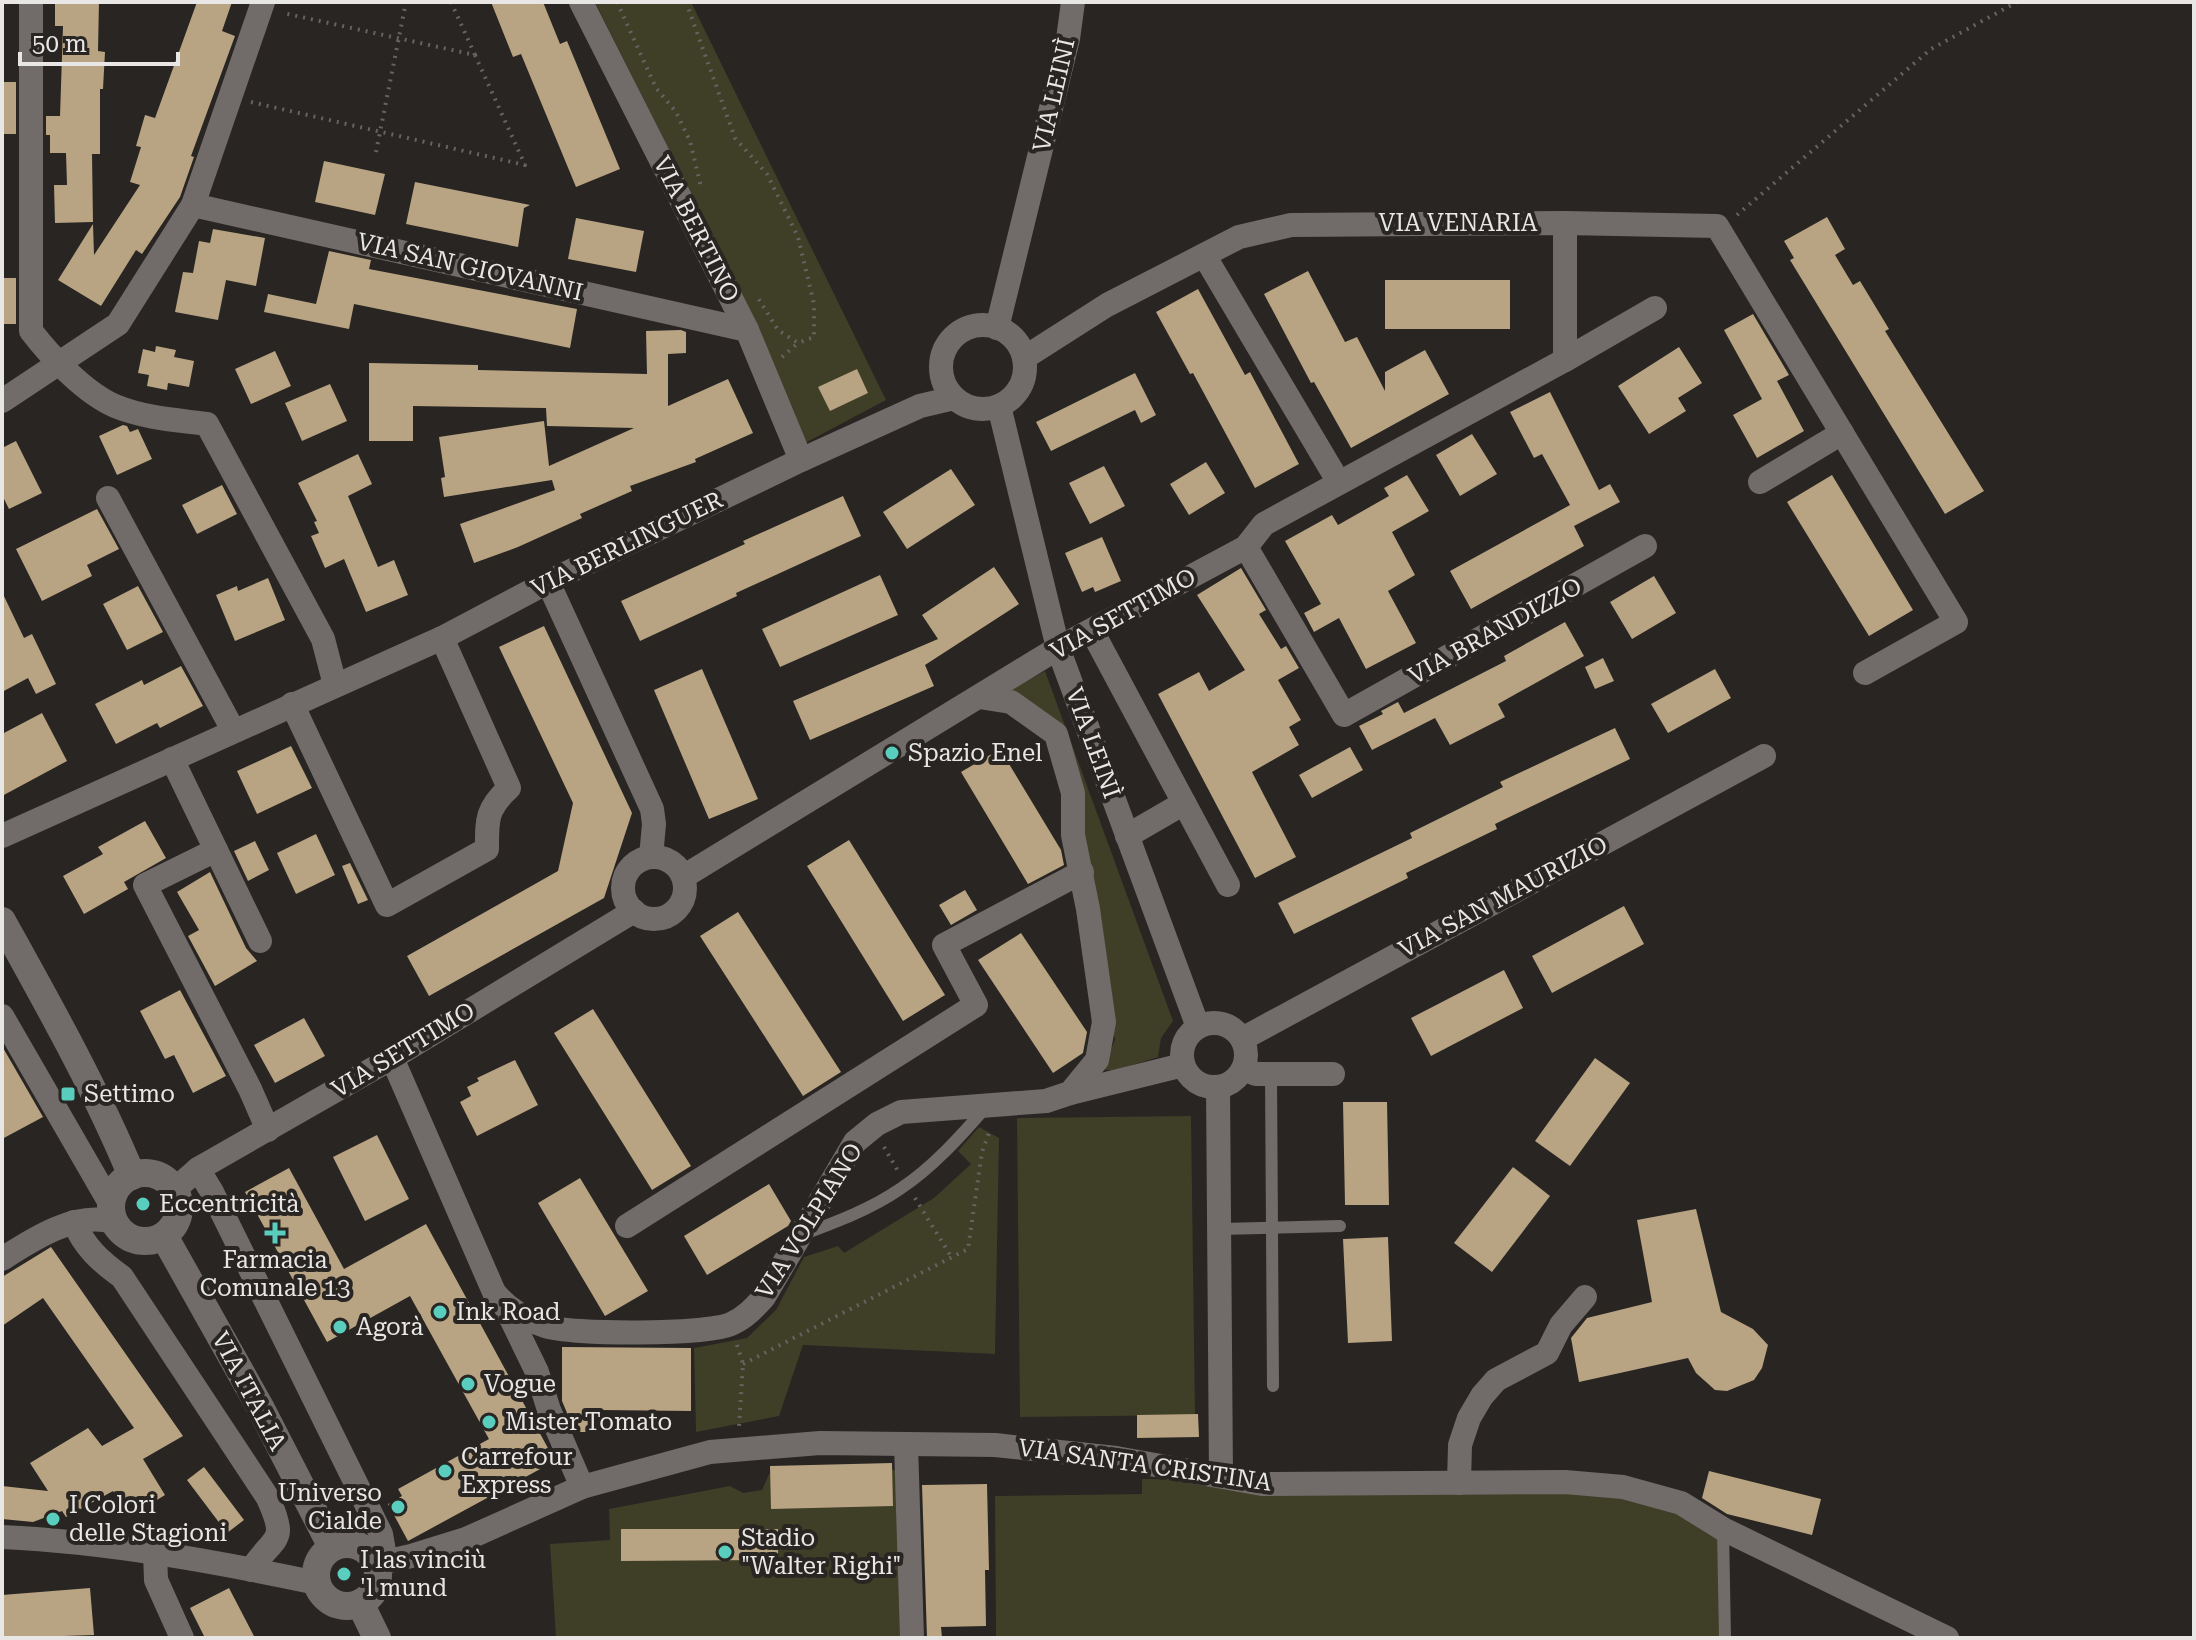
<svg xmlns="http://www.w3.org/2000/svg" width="2196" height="1640" font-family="'Roboto Serif',serif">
<rect width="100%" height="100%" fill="#282522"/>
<!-- green -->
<g fill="#3f3e27">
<polygon points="595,2 691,2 886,400 805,443 712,236"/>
<polygon points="1045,671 1173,1021 1161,1038 1158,1057 1114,1071 1102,1069 1115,1040 1056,734 1003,693"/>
<polygon points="1191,1116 1195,1415 1020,1417 1017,1118"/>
<polygon points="979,1127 999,1138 995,1354 803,1345 779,1416 696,1432 694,1348 747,1338 776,1310 804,1257 838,1246 844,1253 934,1198 971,1164 958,1151"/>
<polygon points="896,1470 902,1638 556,1638 550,1544 610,1540 609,1509 730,1486 743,1493 762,1490 769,1474"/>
<polygon points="1142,1479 1565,1482 1623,1487 1723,1529 1725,1638 996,1638 995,1496 1142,1494"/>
</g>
<!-- building -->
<g fill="#b8a382">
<polygon points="55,2 99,2 98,51 105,52 103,89 100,89 100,154 92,154 93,222 55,223 54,185 67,185 66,153 50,153 50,135 46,135 46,116 60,116 63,26 55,26"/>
<polygon points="197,2 232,2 222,31 235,36 191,156 194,157 180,197 142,254 136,250 101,306 58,280 93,224 94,255 140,185 130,182 141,147 136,146 145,115 155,118"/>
<polygon points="491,2 543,2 560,44 567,41 620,169 576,187 521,54 513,57"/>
<rect x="2" y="82" width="14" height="52"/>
<polygon points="324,161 385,174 375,215 315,202"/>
<polygon points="415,182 530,205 524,208 518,247 406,224"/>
<polygon points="1827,217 1845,249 1835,255 1853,285 1860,281 1889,329 1885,331 1984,491 1945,514 1790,260 1794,258 1784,241"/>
<polygon points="576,218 644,231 636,272 568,259"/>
<polygon points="213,229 265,238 256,286 226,280 218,320 175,312 183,272 193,273 199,241 210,243"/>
<polygon points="329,251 371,260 369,269 577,309 570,348 354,304 349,329 264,312 268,294 316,304"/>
<polygon points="1308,271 1345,342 1357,337 1385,391 1385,372 1425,350 1449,394 1351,448 1314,382 1311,383 1264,294"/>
<rect x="2" y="278" width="14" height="46"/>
<rect x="1385" y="280" width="125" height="49"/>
<polygon points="1198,289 1245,375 1250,372 1299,464 1255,488 1193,373 1190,374 1156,312"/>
<polygon points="1753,314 1789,375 1777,381 1804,431 1757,458 1733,415 1762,399 1724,330"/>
<polygon points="681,330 686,332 686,353 668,354 668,406 728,379 753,433 695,459 696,462 630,486 632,491 580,514 582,518 518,547 474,563 460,524 555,490 552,480 444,497 441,478 445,477 439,437 544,421 549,466 634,428 547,426 546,408 413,406 413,441 369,441 369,363 478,365 478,370 647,374 646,331"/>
<polygon points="156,346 176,350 174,357 194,361 189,387 168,383 167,390 147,386 149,375 138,373 143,349 155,352"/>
<polygon points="1679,347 1702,383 1678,398 1686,411 1649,434 1618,386"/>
<polygon points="275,351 291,386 251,404 235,369"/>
<polygon points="857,369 868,393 830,411 818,387"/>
<polygon points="1135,373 1156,415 1141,423 1135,410 1051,451 1036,422"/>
<polygon points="330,384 347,421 302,441 285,403"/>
<polygon points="1550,392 1599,490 1610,484 1620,502 1574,526 1584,546 1471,609 1450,571 1570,505 1542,454 1534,458 1510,412"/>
<polygon points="123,425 127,426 130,432 138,429 152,459 117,475 99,436"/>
<polygon points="1472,434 1497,474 1460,496 1436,455"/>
<polygon points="16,441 42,493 9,509 2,495 2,448"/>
<polygon points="358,454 372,484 348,496 378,567 394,560 408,595 366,612 344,559 325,568 311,536 319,533 314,522 317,521 298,483"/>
<polygon points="1206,462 1225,493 1189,515 1170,484"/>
<polygon points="1104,466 1125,506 1090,524 1069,483"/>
<polygon points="951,469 975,505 907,549 883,512"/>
<polygon points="1407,475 1429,511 1392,532 1415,575 1388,591 1416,643 1366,669 1339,618 1314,632 1304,613 1321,604 1285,541 1332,515 1338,525 1389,496 1384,488"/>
<polygon points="1832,475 1913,610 1869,636 1787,502"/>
<polygon points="222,485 237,514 197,534 182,505"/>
<polygon points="843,496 861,536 736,593 737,596 640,641 621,601 745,544 743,541"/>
<polygon points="97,509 119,549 87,565 92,576 42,601 16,549"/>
<polygon points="1102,537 1121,581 1095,592 1093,587 1082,592 1065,553"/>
<polygon points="994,567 1019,604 925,665 934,686 810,740 793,701 938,639 922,615"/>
<polygon points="1241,568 1266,610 1259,614 1281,649 1286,646 1299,668 1278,680 1301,720 1289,727 1299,745 1252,772 1296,857 1255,878 1158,694 1199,672 1209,691 1245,670 1197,595"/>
<polygon points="880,575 898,615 780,667 762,629"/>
<polygon points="1654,576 1676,613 1632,639 1610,602"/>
<polygon points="268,578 285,620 235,641 216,595 237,586 238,591"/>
<polygon points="138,586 163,632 127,650 103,604"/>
<polygon points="2,592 24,638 32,634 56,684 36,694 28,678 2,692"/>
<polygon points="1565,622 1584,656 1498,704 1505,717 1450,745 1435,718 1372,750 1359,726 1383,714 1381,711 1398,702 1404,713 1506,661 1504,656"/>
<polygon points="544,626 632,813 604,898 429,996 407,956 558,871 573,803 499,647"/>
<polygon points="1603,658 1614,681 1595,689 1585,667"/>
<polygon points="181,666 203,706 160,728 157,723 116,744 95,704 142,680 144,685"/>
<polygon points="702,669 758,799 709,819 654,690"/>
<polygon points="1715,669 1731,698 1668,733 1651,704"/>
<polygon points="42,713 67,761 2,796 2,734"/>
<polygon points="1615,728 1630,759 1495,824 1497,829 1406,873 1408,878 1294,934 1278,903 1412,838 1410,833 1503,787 1500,782"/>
<polygon points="291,746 312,788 257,814 237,771"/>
<polygon points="1350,747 1363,770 1312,798 1299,775"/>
<polygon points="1000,749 1061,850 1064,865 1028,884 961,772"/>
<polygon points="145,821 166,858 124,882 128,889 84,914 63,876 103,854 98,847"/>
<polygon points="316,834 335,875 296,894 277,853"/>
<polygon points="849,840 945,995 903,1021 807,866"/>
<polygon points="255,841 269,870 248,881 234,851"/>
<polygon points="350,863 368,900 358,904 342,866"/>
<polygon points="210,872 246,948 257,961 215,986 188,936 199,930 177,892"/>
<polygon points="965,890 977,910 951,925 939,905"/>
<polygon points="1624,906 1644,944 1552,993 1532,956"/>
<polygon points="738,912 841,1072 803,1096 700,936"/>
<polygon points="1021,933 1087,1032 1083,1053 1053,1073 978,960"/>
<polygon points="1504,970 1523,1008 1431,1056 1411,1018"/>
<polygon points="180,990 226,1076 193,1093 174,1055 165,1059 140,1011"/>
<polygon points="593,1009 691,1166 652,1190 554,1033"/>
<polygon points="304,1018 325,1056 275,1083 254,1045"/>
<polygon points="2,1046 43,1117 2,1139"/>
<polygon points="1595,1058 1630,1083 1570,1166 1535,1141"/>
<polygon points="515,1060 538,1105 477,1136 460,1102 471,1096 467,1087 479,1081 477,1078"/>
<polygon points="1343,1102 1387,1102 1389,1205 1345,1205"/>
<polygon points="377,1135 409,1199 365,1221 333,1157"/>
<polygon points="1513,1167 1550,1196 1492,1272 1454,1243"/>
<polygon points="289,1168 344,1269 426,1224 555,1461 408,1541 388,1504 402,1496 398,1489 489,1439 410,1296 327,1342 245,1192"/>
<polygon points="580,1178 648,1291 605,1316 538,1203"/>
<polygon points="769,1184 791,1221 788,1226 707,1275 684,1236"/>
<polygon points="1696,1209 1721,1312 1753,1329 1768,1345 1762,1368 1754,1380 1727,1391 1715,1390 1696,1373 1688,1358 1579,1382 1571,1338 1587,1318 1652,1302 1637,1220"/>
<polygon points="1388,1237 1392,1341 1348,1343 1343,1239"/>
<polygon points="51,1247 183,1436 143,1459 165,1495 129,1517 113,1491 66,1517 62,1511 33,1522 2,1519 2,1486 48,1491 30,1463 88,1428 102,1446 134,1428 43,1298 2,1326 2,1277"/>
<polygon points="562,1347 691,1348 691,1411 601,1410 600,1432 575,1432 562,1401"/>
<polygon points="1198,1414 1199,1437 1137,1438 1137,1415"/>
<polygon points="892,1463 893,1506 771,1509 770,1466"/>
<polygon points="204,1467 244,1520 227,1533 187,1480"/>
<polygon points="1709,1471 1821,1499 1812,1535 1727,1514 1702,1498"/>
<polygon points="987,1484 989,1570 985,1570 986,1626 941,1627 942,1638 927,1638 922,1485"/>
<polygon points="621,1529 778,1529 778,1560 621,1561"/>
<polygon points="90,1588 94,1635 4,1638 2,1595"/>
<polygon points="229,1588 255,1638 205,1638 190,1608"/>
</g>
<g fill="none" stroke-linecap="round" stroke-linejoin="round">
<!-- path -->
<g stroke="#666361" stroke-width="4" stroke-dasharray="2 6" stroke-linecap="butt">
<polyline points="451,2 475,55"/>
<polyline points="617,2 656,88 676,112 690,141 701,187"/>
<polyline points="686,2 735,138 767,174 798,237 814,304 814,337 798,343 778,330 758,298"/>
<polyline points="251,102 525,165 475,55 283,13"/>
<polyline points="376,152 406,2"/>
<polyline points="1737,215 1931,49 2017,2"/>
<polyline points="782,357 798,343"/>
<polyline points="884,1147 898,1171"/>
<polyline points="915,1198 952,1258"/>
<polyline points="737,1345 743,1364 739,1427"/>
<polyline points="743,1364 968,1249 982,1152 990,1130"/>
</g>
<!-- service -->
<g stroke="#716c6a" stroke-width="12">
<polyline points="1271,1074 1273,1386"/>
<polyline points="1220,1229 1340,1226"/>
<path d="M804,1234C836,1222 871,1209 900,1189C932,1168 961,1136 986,1107"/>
<polyline points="1723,1529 1725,1638"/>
</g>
<!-- minor -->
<g stroke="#716c6a" stroke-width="24">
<path d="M31,2V331C51,357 85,393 115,406C144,418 176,420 207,424L323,639L335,685"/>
<polyline points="581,2 747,330 801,460"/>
<polyline points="193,205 747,330"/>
<polyline points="1204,255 1338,481"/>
<circle cx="983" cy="367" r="42"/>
<polyline points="997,328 1068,39 1073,2"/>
<polyline points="1024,358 1107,305 1239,237 1291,225 1565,223 1717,226 1956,622 1865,673"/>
<polyline points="1565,360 1655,308"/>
<polyline points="2,401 118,324 193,205 263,2"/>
<polyline points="999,406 1058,648 1198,1027"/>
<polyline points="1760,482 1842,433"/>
<polyline points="108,498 233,730"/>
<polyline points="1246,547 1344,715 1645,546"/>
<polyline points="548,582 652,809 654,824 651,857"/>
<polyline points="1092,631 1228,885"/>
<path d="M292,704L387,905L487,849C487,820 486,809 509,788L442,638"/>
<polyline points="172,759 260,941"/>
<polyline points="2,836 442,638 548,582 801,460 920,406 954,398"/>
<polyline points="1127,836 1184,803"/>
<polyline points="216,850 145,885 250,1089 268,1130"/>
<circle cx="654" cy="888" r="31"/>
<polyline points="683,877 1058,648 1246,547 1264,524 1565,360 1565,223"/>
<polyline points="2,1016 110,1203"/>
<circle cx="1214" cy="1055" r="32"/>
<polyline points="1242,1039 1764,756"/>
<path d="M392,1058L494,1292C506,1308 525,1319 545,1326C570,1335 706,1335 731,1324C745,1318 754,1308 764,1297L855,1142L877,1124L901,1112L1046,1101L1070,1093L1097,1060L1104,1022L1088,909L1073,835V793L1056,734L1011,702L979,697"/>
<polyline points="1243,1069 1256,1074 1333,1074"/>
<polyline points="1218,1087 1221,1476"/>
<polyline points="1070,1093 1183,1065"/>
<polyline points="198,1169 212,1192 381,1534 386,1562"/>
<polyline points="174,1190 198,1169 392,1058 634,911"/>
<path d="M74,1222C84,1247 101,1262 122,1277L268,1498C289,1545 274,1534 251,1570"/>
<polyline points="627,1226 976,1005 944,945 1082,872"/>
<path d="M2,1259C33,1239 76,1211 113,1222"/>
<polyline points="504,1304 537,1372 549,1410 582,1487"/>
<polyline points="906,1444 912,1638"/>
<polyline points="1459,1483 1460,1445 1469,1418 1482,1396 1496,1380 1547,1353 1561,1325 1585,1297"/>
<path d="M2,1537C108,1542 213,1561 317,1583"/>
<polyline points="155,1552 156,1580 182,1638"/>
<polyline points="376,1564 411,1556 466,1539 582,1487 710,1452 820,1443 995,1445 1116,1458 1262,1484 1565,1482 1623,1487 1681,1503 1723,1529 1947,1638"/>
</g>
<!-- tertiary -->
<g stroke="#716c6a" stroke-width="28">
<path d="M2,921C48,1004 95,1087 132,1176"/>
<circle cx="145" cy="1207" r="34"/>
<polyline points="164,1236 260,1407 332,1547"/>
<circle cx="347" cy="1575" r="31"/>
<polyline points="360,1603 377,1638"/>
</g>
</g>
<!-- markers -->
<g fill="#59cebf" stroke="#282522" stroke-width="3">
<circle cx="892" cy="753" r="8"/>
<rect x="60" y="1086" width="16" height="16" rx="4"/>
<circle cx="143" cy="1204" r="8"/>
<path d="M271 1221h8v8h8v8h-8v8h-8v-8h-8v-8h8z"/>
<circle cx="440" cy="1312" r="8"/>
<circle cx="340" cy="1327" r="8"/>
<circle cx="468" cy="1384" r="8"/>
<circle cx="489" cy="1422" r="8"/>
<circle cx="445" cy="1471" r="8"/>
<circle cx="398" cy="1507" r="8"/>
<circle cx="53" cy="1519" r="8"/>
<circle cx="725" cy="1552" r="8"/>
<circle cx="344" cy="1574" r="8"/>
</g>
<g text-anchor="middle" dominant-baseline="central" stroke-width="8" stroke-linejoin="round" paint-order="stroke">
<!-- street labels -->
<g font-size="24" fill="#e9e7e5" stroke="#282522">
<text transform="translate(1054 95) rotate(-77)">VIA LEINÌ</text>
<text x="1458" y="223">VIA VENARIA</text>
<text transform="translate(696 229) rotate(63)">VIA BERTINO</text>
<text transform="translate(470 267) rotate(13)">VIA SAN GIOVANNI</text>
<text transform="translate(627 544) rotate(-26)">VIA BERLINGUER</text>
<text transform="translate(1123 614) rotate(-29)">VIA SETTIMO</text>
<text transform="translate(1495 631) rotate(-29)">VIA BRANDIZZO</text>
<text transform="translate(1093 743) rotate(70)">VIA LEINÌ</text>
<text transform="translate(1503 897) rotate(-28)">VIA SAN MAURIZIO</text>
<text transform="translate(403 1050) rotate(-31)">VIA SETTIMO</text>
<text transform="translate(809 1221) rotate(-58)">VIA VOLPIANO</text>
<text transform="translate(249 1391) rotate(62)">VIA ITALIA</text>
<text transform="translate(1145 1465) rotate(8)">VIA SANTA CRISTINA</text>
</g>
<!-- poi labels -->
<g font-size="24" fill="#e9e7e5" stroke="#282522" text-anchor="start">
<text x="908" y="753">Spazio Enel</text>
<text x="84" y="1094">Settimo</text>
<text x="159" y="1204">Eccentricità</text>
<text x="275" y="1260" text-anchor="middle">Farmacia<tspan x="275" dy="28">Comunale 13</tspan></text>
<text x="456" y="1312">Ink Road</text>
<text x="356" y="1327">Agorà</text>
<text x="484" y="1384">Vogue</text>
<text x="505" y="1422">Mister Tomato</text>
<text x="461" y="1457">Carrefour<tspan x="461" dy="28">Express</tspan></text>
<text x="382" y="1493" text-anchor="end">Universo<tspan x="382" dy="28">Cialde</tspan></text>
<text x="69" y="1505">I Colori<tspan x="69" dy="28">delle Stagioni</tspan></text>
<text x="741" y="1538">Stadio<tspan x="741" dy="28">"Walter Righi"</tspan></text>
<text x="360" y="1560">I las vinciù<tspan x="360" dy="28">'l mund</tspan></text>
</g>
</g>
<!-- border -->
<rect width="2196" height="1640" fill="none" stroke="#e9e7e5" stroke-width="8"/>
<!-- scale -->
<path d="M20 52v12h158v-12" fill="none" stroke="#e9e7e5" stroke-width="4"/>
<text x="32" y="52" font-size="24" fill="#e9e7e5" stroke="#282522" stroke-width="6" paint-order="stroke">50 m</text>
</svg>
